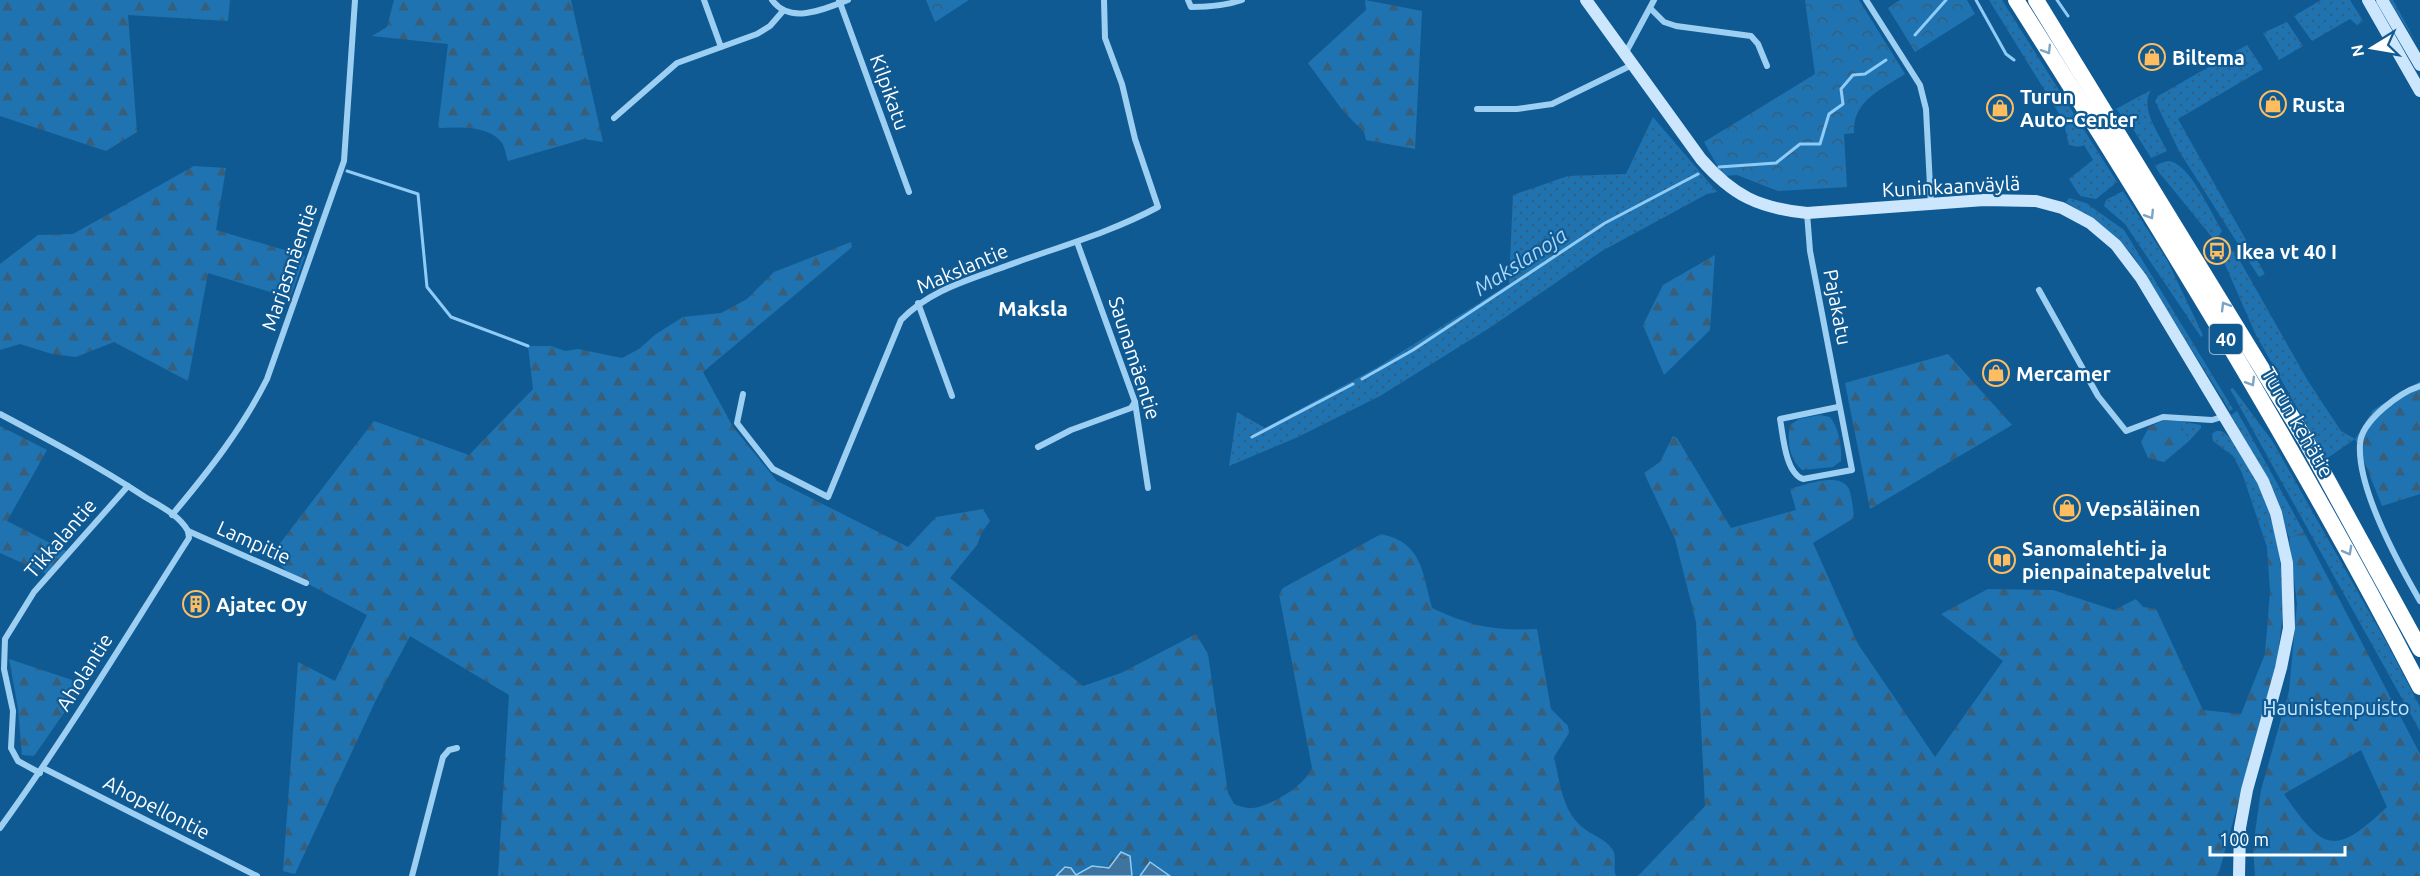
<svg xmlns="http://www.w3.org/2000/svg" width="2420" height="876" font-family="Ubuntu,sans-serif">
<defs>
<pattern id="grass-dots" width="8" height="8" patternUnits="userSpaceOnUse" patternTransform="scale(1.5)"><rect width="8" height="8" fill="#1f73b1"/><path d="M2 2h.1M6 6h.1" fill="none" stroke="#385e79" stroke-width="1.8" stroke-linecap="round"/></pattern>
<pattern id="forest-firs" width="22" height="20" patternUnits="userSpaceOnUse" patternTransform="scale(1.5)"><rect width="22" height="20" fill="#1f73b1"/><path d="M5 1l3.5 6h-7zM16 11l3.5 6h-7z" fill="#385e79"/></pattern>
<pattern id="park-crowns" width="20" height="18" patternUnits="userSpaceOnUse" patternTransform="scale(1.5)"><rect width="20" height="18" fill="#1f73b1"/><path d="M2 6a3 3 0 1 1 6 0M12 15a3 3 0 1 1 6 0" fill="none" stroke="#385e79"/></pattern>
<pattern id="water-ripples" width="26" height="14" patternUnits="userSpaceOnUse" patternTransform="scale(1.5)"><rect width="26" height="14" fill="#3f749e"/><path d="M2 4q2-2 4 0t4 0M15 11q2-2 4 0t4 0" fill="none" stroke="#465e71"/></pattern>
</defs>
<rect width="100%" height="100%" fill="#105a93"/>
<!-- grass -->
<g fill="url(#grass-dots)">
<polygon points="1989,0 2002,0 2117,182 2096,199 2080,196 2069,179 2093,160 2084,145 2079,147 2069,145 2063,120"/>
<polygon points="2321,0 2350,0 2363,21 2357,25 2350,19 2312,41 2294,16"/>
<polygon points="2389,0 2393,0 2417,44"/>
<polygon points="2287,22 2303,46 2279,60 2263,33"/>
<polygon points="2247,45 2263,69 2178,119 2265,274 2259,277 2179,151 2155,101 2158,96"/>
<path d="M2151,90C2139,108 2159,133 2167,151L2151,158L2133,129L2116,109Z"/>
<polygon points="1653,117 1717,192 1707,194 1602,251 1491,327 1380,396 1298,437 1229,466 1237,412 1265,428 1376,368 1509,284 1513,195 1568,176 1626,174"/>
<path d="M2168,161C2189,162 2211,213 2222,231L2215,241L2158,171L2155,165Z"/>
<polygon points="2123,191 2167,260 2203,335 2201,337 2125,224 2104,206 2106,200"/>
<polygon points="2069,198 2086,203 2124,230 2233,409 2230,411 2132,254 2102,225 2066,202"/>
<polygon points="2230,249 2236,254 2308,381 2341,431 2355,439 2326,459 2256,335 2223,260 2223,251"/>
<polygon points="2233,388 2273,442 2389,647 2420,707 2420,731 2230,389"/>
<polygon points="2237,411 2304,532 2289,538 2274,491 2231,415"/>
<polygon points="2179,421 2201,425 2201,428 2189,441"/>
<path d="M2216,431H2221C2237,438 2262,488 2268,506C2273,519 2275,534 2278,548L2267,547L2242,473L2233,456L2213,441L2212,434Z"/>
</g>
<!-- forest -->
<g fill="url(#forest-firs)" fill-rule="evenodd">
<polygon points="0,0 230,0 228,21 128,15 137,132 106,151 0,116"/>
<path d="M394,0H571L603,142L584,139L508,161C506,156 505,147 502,143C490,125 457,127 438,128L448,44L372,36L387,27Z"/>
<polygon points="1365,0 1422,11 1415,149 1366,140 1364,132 1343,111 1308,63 1366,10"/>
<polygon points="194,166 226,168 216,230 305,256 290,298 208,273 188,381 114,342 76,357 52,354 20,344 0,350 0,264 38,235 73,234"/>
<path d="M851,242L852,247L703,372L733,427L777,481L908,547L936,517L983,509L990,521L982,532L977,545L950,578L1083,686L1121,673L1196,634L1208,654L1228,793L1234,804C1239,806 1247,809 1253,808C1273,805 1304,786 1312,768L1279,594L1283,588L1381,534C1423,543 1422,572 1432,608C1470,626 1494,631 1537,629L1551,709L1568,726L1569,733L1554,757C1560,782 1562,810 1582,827C1591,835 1606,839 1612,849C1618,857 1612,867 1616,876H1170L1150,863L1140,876H1132L1130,856L1109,868L1092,866L1076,875L1065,867L1056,876H498L509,695L410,636L375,702L295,874L283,871L298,662L335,681L367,615L289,574L271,555L374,421L469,455L533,389L528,346H551L565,351L578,349L622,358L639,349L656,334L683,317L721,313L747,299L774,272Z"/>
<polygon points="1715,255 1710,330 1664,375 1643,325 1663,285"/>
<polygon points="1948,354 2012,425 1870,509 1845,383"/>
<polygon points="2420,381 2420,494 2382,506 2355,439 2373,410"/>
<path d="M1820,415L1830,417C1839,429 1842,446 1841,461L1833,467L1802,470C1789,459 1787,441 1790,425L1799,419Z"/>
<polygon points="2162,421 2179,421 2189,441 2164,462 2148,458 2141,442 2149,427"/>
<polygon points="0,426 47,450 7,521 68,552 47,574 0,553"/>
<path d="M1673,436L1677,438L1731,528L1796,510L1790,489C1805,485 1840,471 1849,489C1852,497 1853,509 1854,518L1813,543L1858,644L1935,757L2003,661L1941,614L1988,589L2053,590L2114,610L2136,599L2143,607L2156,609L2203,710L2241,714L2265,654L2270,592L2267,547L2278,548L2285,596L2277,662L2218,876H1638L1705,806L1696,622L1675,539L1644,473L1660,462Z"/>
<path d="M2304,532L2420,754V876H2255L2253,847L2261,790L2289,691L2297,604L2289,538ZM2361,750L2387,807C2335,856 2324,852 2284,794Z"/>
<polygon points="9,659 84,684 34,756 22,755 18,708"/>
</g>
<!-- park -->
<g fill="url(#park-crowns)">
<polygon points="926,0 969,0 935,22"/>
<path d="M1805,0H1859L1905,74C1882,89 1852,101 1854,133L1844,134L1847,187L1778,191L1737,175L1723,176L1704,142L1815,74Z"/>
<polygon points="1900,0 1967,0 1975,14 1915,52 1888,8"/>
</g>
<!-- water -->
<g fill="url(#water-ripples)" stroke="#8eccf7" stroke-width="1.5">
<polygon points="1121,852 1130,856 1132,876 1056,876 1065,867 1071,868 1076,875 1092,866 1109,868"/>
<polygon points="1150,862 1170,876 1140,876"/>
</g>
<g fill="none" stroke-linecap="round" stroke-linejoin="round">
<!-- stream -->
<g stroke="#8eccf7" stroke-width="3">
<polyline points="1976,0 2006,54 2014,60"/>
<polyline points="2057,0 2068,16"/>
<polyline points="1915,35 1946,0"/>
<polyline points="1719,167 1776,163 1800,144 1820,144 1829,114 1843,104 1841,89 1853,75 1865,74 1886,60"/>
<polyline points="347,171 418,194 427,287 451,317 528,346"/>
<polyline points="1362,379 1413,350 1605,223 1698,174"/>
<polyline points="1252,437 1353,384"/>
</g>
<!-- street -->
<g stroke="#9dcff3" stroke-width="6">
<polyline points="704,0 721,47"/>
<path d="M772,0C790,25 824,9 848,0"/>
<polyline points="839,0 909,192"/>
<path d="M1188,0L1191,7C1209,7 1225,6 1242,0"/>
<polyline points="1866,0 1920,85 1926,109 1931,205"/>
<polyline points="1651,9 1664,22 1676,26 1751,36 1758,44 1767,66"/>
<polyline points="1625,54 1654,0"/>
<polyline points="1477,109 1517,109 1552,104 1632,65"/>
<polyline points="614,118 677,63 757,34 770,26 783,11"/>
<path d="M1807,213L1810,251L1852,470L1803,479C1785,473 1783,434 1780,419L1838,407"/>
<polyline points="1077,242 1135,402 1148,488"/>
<polyline points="2039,290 2098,396 2126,431 2163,417 2212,420 2225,416"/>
<polyline points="918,303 952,396"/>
<path d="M2420,386C2400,392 2361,421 2360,444C2357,489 2398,563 2420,601"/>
<path d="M743,394L737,423L773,469L828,497L901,320C928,292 962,282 998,269C1051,249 1108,234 1158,207L1135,139L1122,84L1105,38L1104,0"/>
<path d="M0,414C49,440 98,466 145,497C160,506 179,515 188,531"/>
<polyline points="1038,447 1071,430 1131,408 1135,402"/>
<path d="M172,515C208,472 242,429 267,379L344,161L355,0"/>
<polyline points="188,531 306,583"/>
<polyline points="43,768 257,876"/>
<polyline points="40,773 18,761 11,748 13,711 4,669 5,639 34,592 128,486"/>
<path d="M0,828C68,734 127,635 189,538L188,531"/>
<polyline points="412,876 443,757 449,750 457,748"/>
</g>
<!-- secondary -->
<g stroke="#cce7fd" stroke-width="12">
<path d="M1586,0L1701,159C1733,196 1759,208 1807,213L1984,200L2036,201L2062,208L2090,223L2116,245L2141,278L2263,481L2276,513L2287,563L2289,628L2281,668L2247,790L2240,828L2239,876"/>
<polyline points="2368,0 2420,91"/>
<polyline points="2382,0 2420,65"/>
</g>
<!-- highway -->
<g stroke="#fff" stroke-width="16">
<path d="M2016,0C2158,224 2298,451 2420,687"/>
<polyline points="2036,0 2305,439 2420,649"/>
</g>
</g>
<!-- one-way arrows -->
<defs><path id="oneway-chevron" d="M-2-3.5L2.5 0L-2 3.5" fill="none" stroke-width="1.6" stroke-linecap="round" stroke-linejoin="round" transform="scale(1.5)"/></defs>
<g stroke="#7ca4c4">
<use href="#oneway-chevron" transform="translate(2047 50) rotate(58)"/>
<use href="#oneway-chevron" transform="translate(2150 215) rotate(58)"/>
<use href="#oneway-chevron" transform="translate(2225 306) rotate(-121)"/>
<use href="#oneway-chevron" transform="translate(2251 382) rotate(59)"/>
<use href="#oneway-chevron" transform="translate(2348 551) rotate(61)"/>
</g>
<!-- icons -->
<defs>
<symbol id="shop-ring" viewBox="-11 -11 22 22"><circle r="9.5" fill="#105a93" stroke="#ffbd5f" stroke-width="1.5"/><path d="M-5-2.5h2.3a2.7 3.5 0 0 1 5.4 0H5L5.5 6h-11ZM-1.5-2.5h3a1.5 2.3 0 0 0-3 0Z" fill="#ffbd5f"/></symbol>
<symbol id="bus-ring" viewBox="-11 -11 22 22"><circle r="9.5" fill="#105a93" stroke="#ffbd5f" stroke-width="1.5"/><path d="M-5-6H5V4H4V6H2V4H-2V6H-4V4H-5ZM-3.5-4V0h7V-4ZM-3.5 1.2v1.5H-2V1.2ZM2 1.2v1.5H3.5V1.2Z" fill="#ffbd5f"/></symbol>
<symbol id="library-ring" viewBox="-11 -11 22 22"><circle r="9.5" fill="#105a93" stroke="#ffbd5f" stroke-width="1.5"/><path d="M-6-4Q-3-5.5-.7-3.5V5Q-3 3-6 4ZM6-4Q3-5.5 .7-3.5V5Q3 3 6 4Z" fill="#ffbd5f"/></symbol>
<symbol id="building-ring" viewBox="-11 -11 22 22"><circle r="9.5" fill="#105a93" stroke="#ffbd5f" stroke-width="1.5"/><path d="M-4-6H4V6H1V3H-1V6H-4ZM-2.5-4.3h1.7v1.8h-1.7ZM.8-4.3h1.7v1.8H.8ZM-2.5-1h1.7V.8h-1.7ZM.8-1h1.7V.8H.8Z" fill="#ffbd5f"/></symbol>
</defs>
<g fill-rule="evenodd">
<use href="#shop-ring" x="2137" y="42" width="30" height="30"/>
<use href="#shop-ring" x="2258" y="89" width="30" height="30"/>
<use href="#shop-ring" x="1985" y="93" width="30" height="30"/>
<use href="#bus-ring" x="2202" y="236" width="30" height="30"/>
<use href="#shop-ring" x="1981" y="358" width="30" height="30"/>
<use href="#shop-ring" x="2052" y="493" width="30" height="30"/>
<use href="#library-ring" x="1987" y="545" width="30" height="30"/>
<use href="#building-ring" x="181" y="589" width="30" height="30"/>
</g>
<g text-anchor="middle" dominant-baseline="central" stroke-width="4.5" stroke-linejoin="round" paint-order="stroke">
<!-- shield labels -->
<rect fill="#105a93" stroke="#b7cedf" stroke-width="1.5" x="2209.5" y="324" width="33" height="30" rx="4.5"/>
<g font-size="18" font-weight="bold" fill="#fff">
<text x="2226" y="339">40</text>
</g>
<!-- poi labels -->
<g font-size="20" font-weight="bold" fill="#fff" stroke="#105a93" text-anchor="start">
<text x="2172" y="57">Biltema</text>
<text x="2020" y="96">Turun<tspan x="2020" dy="23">Auto-Center</tspan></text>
<text x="2292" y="104">Rusta</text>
<text x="2236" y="251">Ikea vt 40 I</text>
<text x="2016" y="373">Mercamer</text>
<text x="2086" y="508">Vepsäläinen</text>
<text x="2022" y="548">Sanomalehti- ja<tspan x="2022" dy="23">pienpainatepalvelut</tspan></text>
<text x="216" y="604">Ajatec Oy</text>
</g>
<!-- street labels -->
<g font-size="20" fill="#fff" stroke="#105a93">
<text transform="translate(890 92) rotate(70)">Kilpikatu</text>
<text transform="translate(1951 186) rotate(-3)">Kuninkaanväylä</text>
<text transform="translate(289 267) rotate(-71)">Marjasmäentie</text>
<text transform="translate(962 268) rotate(-23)">Makslantie</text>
<text transform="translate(1838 307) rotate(79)">Pajakatu</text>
<text transform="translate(1135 358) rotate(72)">Saunamäentie</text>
<text transform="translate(2298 422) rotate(60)">Turun kehätie</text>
<text transform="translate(60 538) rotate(-49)">Tikkalantie</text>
<text transform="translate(254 542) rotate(24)">Lampitie</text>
<text transform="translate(84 672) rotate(-58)">Aholantie</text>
<text transform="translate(157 807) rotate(27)">Ahopellontie</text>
</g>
<!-- park labels -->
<g font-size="20" fill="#c5e6fe" stroke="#105a93">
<text x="2336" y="707">Haunistenpuisto</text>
</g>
<!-- water labels -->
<g font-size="21" font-style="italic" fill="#a9d8fa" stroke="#105a93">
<text transform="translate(1520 261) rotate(-33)">Makslanoja</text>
</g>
<!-- neighbourhood labels -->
<g font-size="21" font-weight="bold" fill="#fff" stroke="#105a93">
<text x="1033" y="308">Maksla</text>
</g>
</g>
<!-- north arrow -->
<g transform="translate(2372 48) rotate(259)" stroke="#105a93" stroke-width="4.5" paint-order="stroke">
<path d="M0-4.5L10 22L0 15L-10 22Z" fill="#ffffff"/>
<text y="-9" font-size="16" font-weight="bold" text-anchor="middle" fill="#ffffff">N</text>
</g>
<!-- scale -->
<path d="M2210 846v9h135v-9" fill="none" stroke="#ffffff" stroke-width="3"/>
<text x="2219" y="846" font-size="18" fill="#ffffff" stroke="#105a93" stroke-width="4.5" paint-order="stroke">100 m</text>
</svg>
